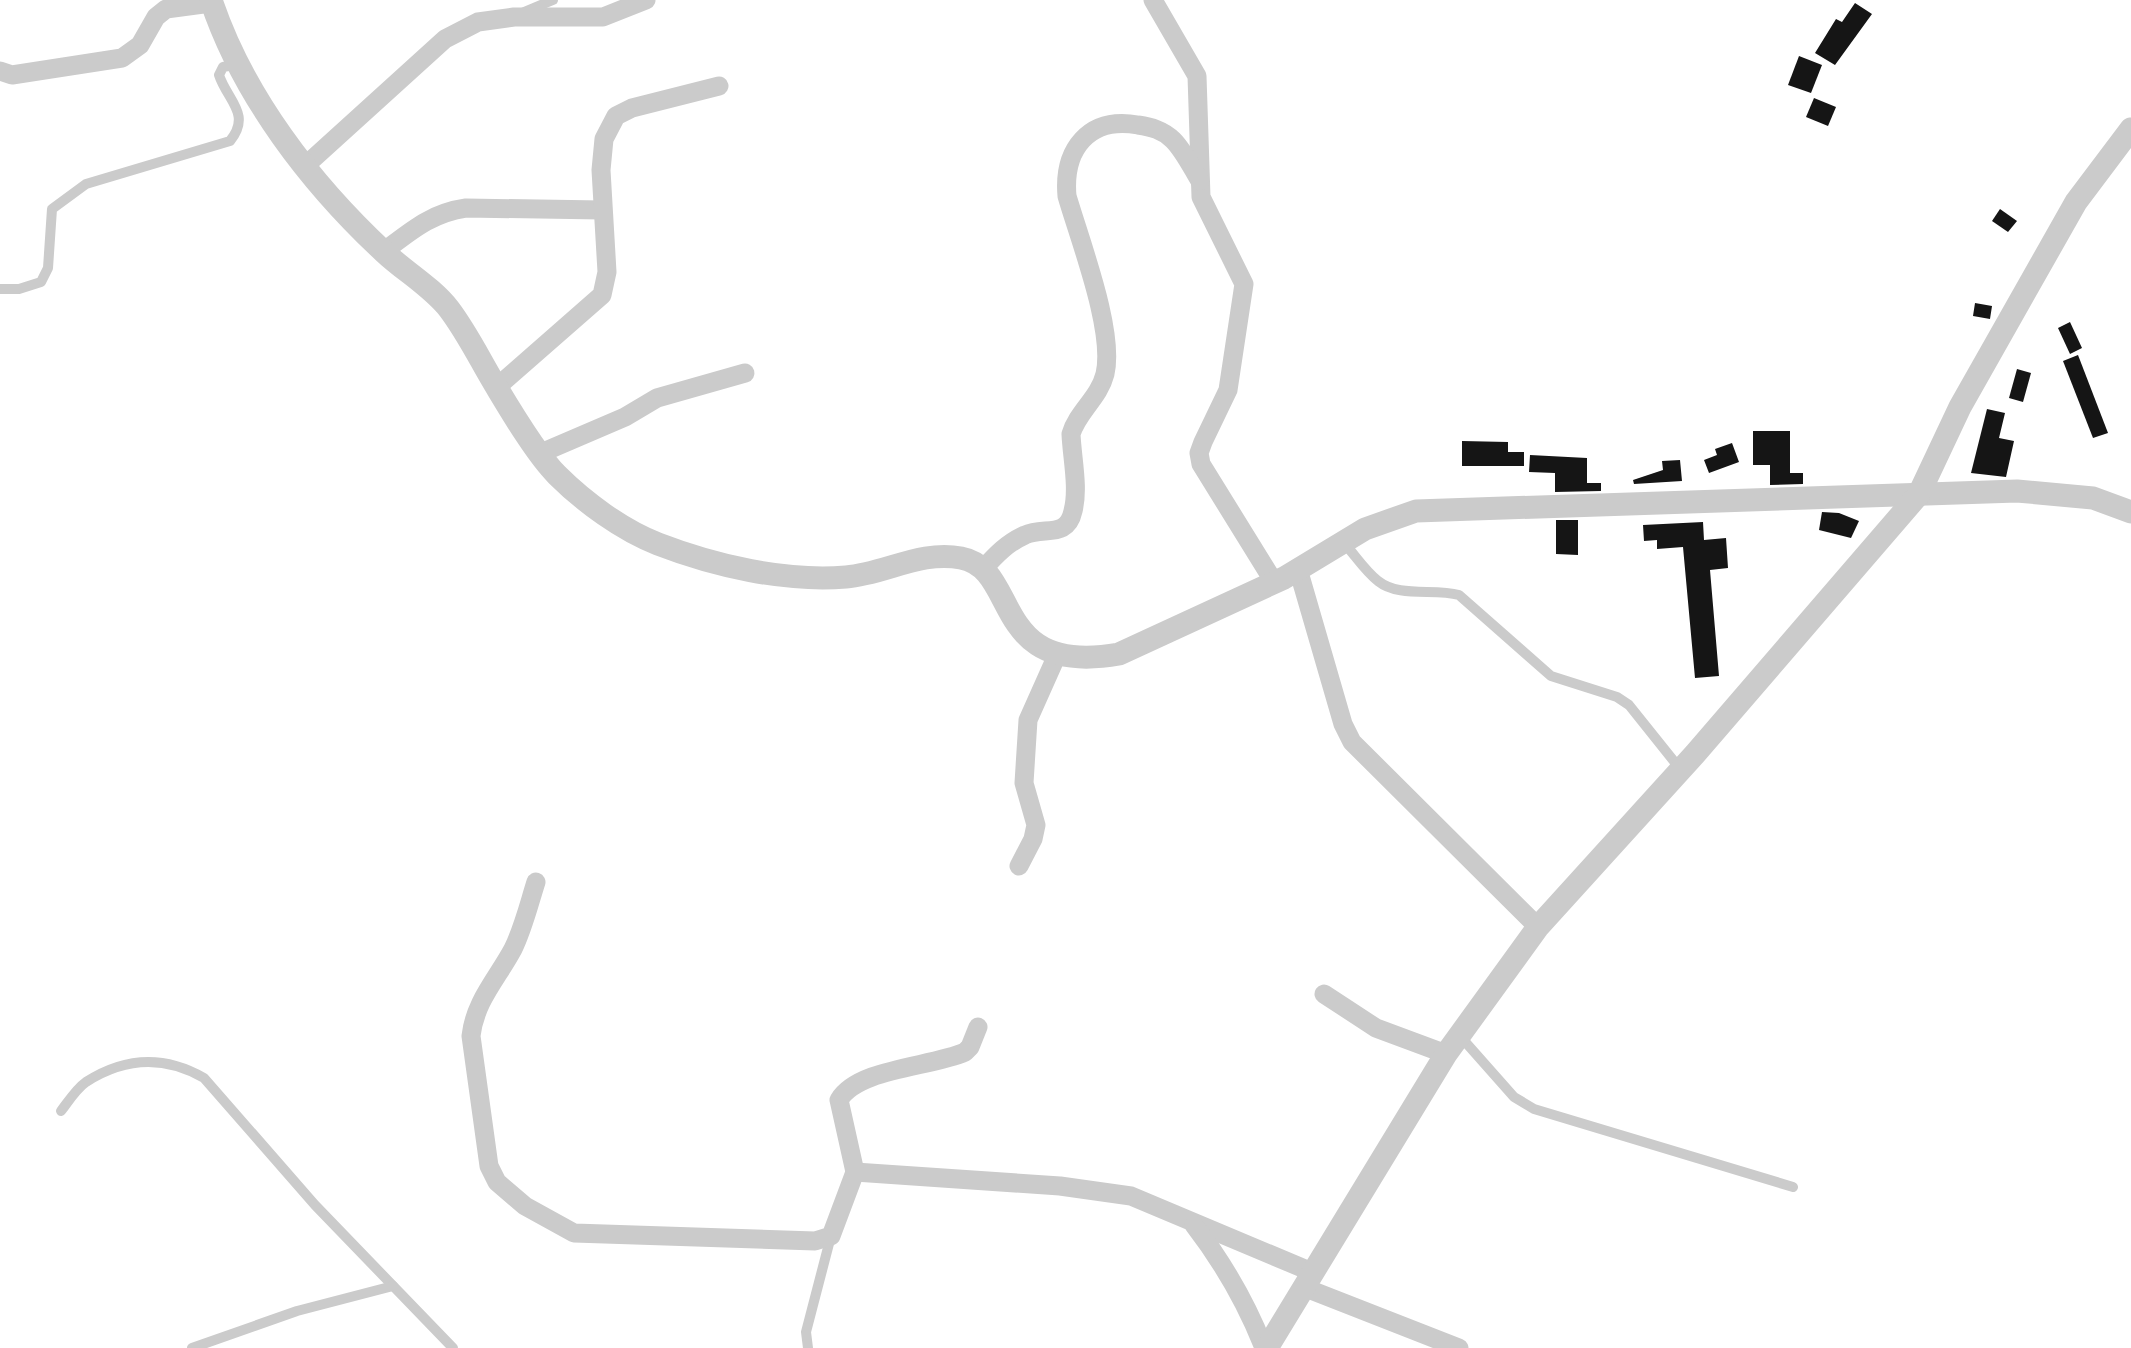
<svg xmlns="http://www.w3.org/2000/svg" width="2131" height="1348" font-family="'Archivo Narrow',sans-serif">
<rect width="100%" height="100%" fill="#fff"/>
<!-- building -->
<g fill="#151515">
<polygon points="1855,3 1872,14 1835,65 1815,53 1836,19 1842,22"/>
<polygon points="1799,56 1822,65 1811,93 1788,85"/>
<polygon points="1814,98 1836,107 1828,126 1806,117"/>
<polygon points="2000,209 2017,221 2008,232 1992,221"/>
<polygon points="1975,303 1992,306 1990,319 1973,316"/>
<polygon points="2070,322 2082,348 2070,354 2058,328"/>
<polygon points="2078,355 2108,433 2093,438 2063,361"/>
<polygon points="2017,369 2031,373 2023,402 2009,398"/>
<polygon points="1987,409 2005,413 1999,438 2014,441 2006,477 1971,473"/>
<polygon points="1753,431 1790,431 1790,473 1803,473 1803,484 1770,485 1770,465 1753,465"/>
<polygon points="1462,441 1508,442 1508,452 1524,452 1524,466 1462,466"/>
<polygon points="1732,443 1739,462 1709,473 1704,460 1717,455 1715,449"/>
<polygon points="1530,455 1587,458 1587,483 1601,483 1601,491 1555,492 1555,473 1529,472"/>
<polygon points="1680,460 1682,481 1634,484 1633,480 1663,470 1662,461"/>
<polygon points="1822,512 1839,513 1859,521 1851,538 1819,530"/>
<polygon points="1556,520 1578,520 1578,555 1556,554"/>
<polygon points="1703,522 1704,540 1726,538 1728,568 1710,570 1719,676 1695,678 1683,547 1657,549 1657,540 1644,541 1643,525"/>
</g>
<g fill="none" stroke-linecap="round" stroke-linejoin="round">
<!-- service -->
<g stroke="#cbcbcb" stroke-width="10">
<polyline points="524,12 553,0"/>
<path d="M0,289H19L41,282L48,268L52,209L86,184L230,141C252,114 227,100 219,75L223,67L239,64"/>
<path d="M1344,543C1355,555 1365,571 1378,581C1399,598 1434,588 1459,595L1551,676L1617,697L1629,705L1681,770"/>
<polyline points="1460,1036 1514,1097 1534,1109 1793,1187"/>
<path d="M61,1111C68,1102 76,1089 86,1082C125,1057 164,1055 204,1078L315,1205L453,1348"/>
<polyline points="192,1348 297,1311 393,1286"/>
<polyline points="808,1348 806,1332 831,1236"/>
</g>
<!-- minor -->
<g stroke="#cbcbcb" stroke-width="19">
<polyline points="1153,0 1197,76 1201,197 1244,284 1228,390 1203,442 1199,453 1201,464 1274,582"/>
<polyline points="0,71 12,75 122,58 140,45 156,17 166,9 211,3"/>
<polyline points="305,166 445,39 478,22 514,17 603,17 646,0"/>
<path d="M383,252C411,231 431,213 466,208L602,210"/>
<polyline points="497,387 602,295 607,272 601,170 604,139 616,116 632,108 719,86"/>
<polyline points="541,453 625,417 657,398 745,373"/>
<path d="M983,569C996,555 1007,543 1025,535C1044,526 1067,539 1073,511C1079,488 1072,458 1071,434C1078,411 1099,398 1105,374C1115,331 1080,241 1067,196C1063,150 1088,116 1138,125C1151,127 1163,130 1173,140C1184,151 1192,168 1200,181"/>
<polyline points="1298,569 1343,724 1352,742 1538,927"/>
<polyline points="1019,866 1033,839 1036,825 1024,783 1028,720 1057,655"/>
<path d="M536,882C529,904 523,929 513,949C497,979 475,1001 471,1036L489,1166L497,1182L525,1206L574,1233L815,1241L831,1236L855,1172L1060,1186L1131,1196L1312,1272"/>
<polyline points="1324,994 1376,1028 1446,1054"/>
<path d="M855,1172L839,1100C858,1068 932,1067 965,1052L970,1047L978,1027"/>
<path d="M1194,1225C1224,1264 1246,1302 1264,1348"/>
<polyline points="1303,1287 1459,1348"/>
</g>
<!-- tertiary -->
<g stroke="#cbcbcb" stroke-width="23">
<path d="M211,0C243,96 311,184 384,252C404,271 432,287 449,309C468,334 481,362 497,388C512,413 537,455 557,475C584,502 622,530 658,544C715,566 785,582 846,577C885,574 921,550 961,558C1021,569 989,677 1119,654L1284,578L1365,529L1416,511L2017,491L2093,498L2131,512"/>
<polyline points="1267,1348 1446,1054 1538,927 1695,754 1919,494 1960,407 2076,202 2131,129"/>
</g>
</g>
</svg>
